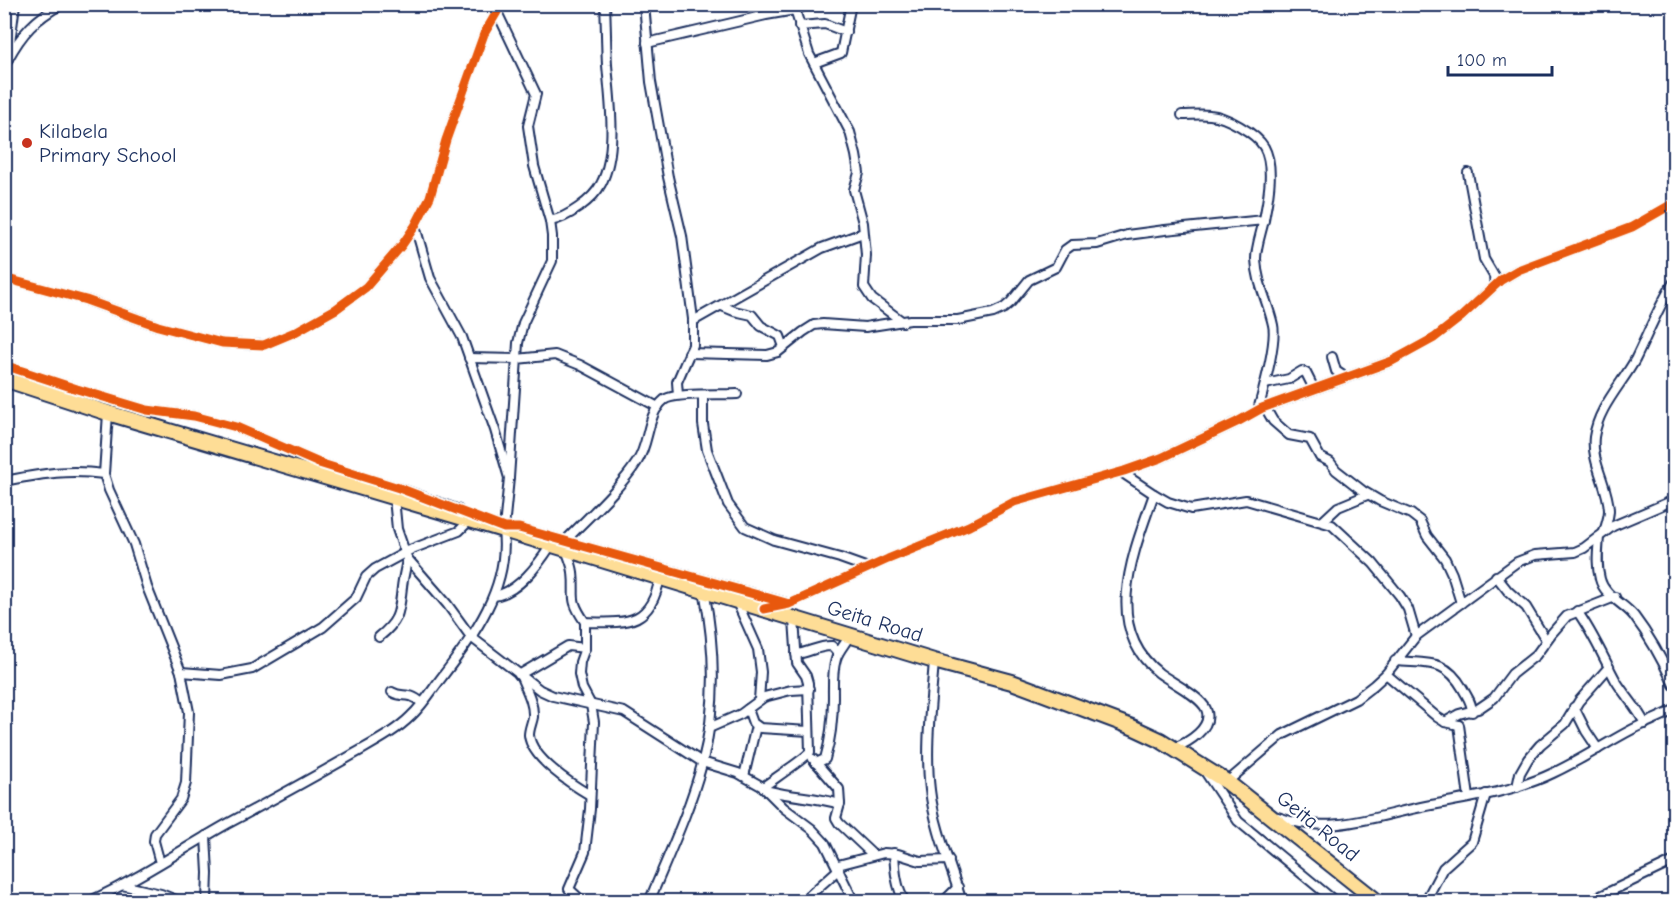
<svg xmlns="http://www.w3.org/2000/svg" width="1679" height="906" font-family="'Comic Neue',sans-serif">
<rect width="100%" height="100%" fill="#fff"/>
<filter id="ink" filterUnits="userSpaceOnUse"><feTurbulence type="fractalNoise" baseFrequency=".0167" numOctaves="2"/><feDisplacementMap in="SourceGraphic" scale="12" xChannelSelector="R" yChannelSelector="G"/><feConvolveMatrix kernelMatrix="1 2 1 2 8 2 1 2 1" color-interpolation-filters="sRGB"/></filter>
<g filter="url(#ink)">
<g fill="none" stroke-linecap="round" stroke-linejoin="round">
<defs>
<g id="minor">
<polyline points="644,4 651,82 668,177 682,236 693,319 693,345 677,382 678,395"/>
<polyline points="795,10 809,54 850,132 856,155 859,173 854,190 863,223 866,255 864,287 872,299 903,322"/>
<polyline points="497,12 536,94 528,126 534,166 550,221 552,236 552,261 523,323 518,343 509,478"/>
<polyline points="799,26 825,24 846,32"/>
<polyline points="647,43 766,15 795,10 809,4"/>
<path d="M8,59C22,33 35,19 62,4"/>
<polyline points="814,63 841,53 851,4"/>
<polyline points="4,65 8,59 15,4"/>
<path d="M1182,115C1191,115 1201,114 1210,115C1225,116 1256,133 1264,147C1274,165 1269,194 1265,214C1263,229 1256,244 1256,259C1257,284 1268,302 1273,325C1277,342 1263,392 1258,410"/>
<polyline points="1468,173 1484,259 1494,276 1495,285"/>
<path d="M550,221C567,218 593,200 601,184C618,152 610,100 607,65C606,45 606,25 605,4"/>
<polyline points="415,226 430,278 462,337 495,430 509,478 504,528"/>
<polyline points="4,278 86,300 158,326 222,343 264,345 295,332 336,309 366,287 402,245 415,226 430,197 446,140 484,34 497,12 498,4"/>
<polyline points="722,306 734,311 752,315 761,326 780,336 784,347"/>
<polyline points="693,321 822,248 863,233"/>
<polyline points="689,353 767,355 778,352 803,332 814,325 823,324 865,327 910,320 958,320 993,313 1004,308 1011,302 1029,280 1056,267 1065,250 1072,245 1097,244 1127,235 1165,230 1264,220"/>
<polyline points="1332,357 1336,371 1345,377"/>
<polyline points="469,358 517,359 555,355 580,365 658,407"/>
<polyline points="4,365 77,389 147,410 194,416 236,427 319,463 399,488 459,510"/>
<polyline points="1265,384 1289,379 1302,371 1306,373 1314,389"/>
<polyline points="703,395 703,424 707,450 728,504 745,527 774,540 840,558 868,568"/>
<polyline points="1265,407 1273,421 1289,435 1310,439 1320,457 1330,462 1336,470 1363,491 1380,501 1411,514 1420,521 1427,536 1445,559 1452,574 1461,603"/>
<polyline points="108,413 104,474 109,490 134,544 147,587 181,672 189,712 186,783 181,799 155,834 154,841 160,863"/>
<polyline points="1121,472 1154,494 1168,502 1191,509 1246,500 1332,525 1373,563 1400,596 1408,609 1416,636"/>
<path d="M4,481C42,474 66,469 104,474"/>
<path d="M1154,494C1134,551 1101,627 1159,673C1171,682 1200,696 1206,709C1214,728 1187,743 1174,748"/>
<polyline points="394,498 397,529 407,558 447,604 471,637 540,690 553,696 624,712 702,762 738,773 763,787 784,808 812,829 825,843 854,902"/>
<polyline points="1323,521 1338,507 1367,495"/>
<polyline points="519,528 787,603"/>
<path d="M1604,532C1606,525 1609,517 1609,510C1608,485 1591,463 1594,437C1598,408 1621,385 1635,360C1648,334 1658,307 1674,282"/>
<path d="M1599,537C1598,551 1596,565 1600,579C1604,596 1624,603 1634,616C1650,637 1663,661 1674,685"/>
<path d="M565,541C589,516 618,491 637,462C650,443 646,415 664,400C673,392 723,395 737,394"/>
<path d="M566,549C568,556 572,564 573,572C576,598 568,597 585,622C627,623 651,626 660,577"/>
<polyline points="1496,576 1508,591 1526,607 1546,640"/>
<path d="M494,596C517,593 539,564 551,545"/>
<polyline points="737,602 758,649 761,672 759,700"/>
<polyline points="768,608 789,604 888,559 969,526 1014,502 1124,471 1161,458 1237,422 1262,408 1392,361 1434,338 1461,317 1501,280 1518,270 1632,227 1674,203"/>
<path d="M1577,611C1593,633 1603,657 1616,681C1625,696 1637,707 1645,724"/>
<path d="M379,637C400,620 399,612 402,587C403,577 406,568 407,558"/>
<path d="M796,654C808,653 820,645 832,646L838,653"/>
<path d="M934,661C931,703 925,748 930,790C934,826 951,867 962,902"/>
<path d="M1395,661C1428,664 1445,658 1463,689C1467,697 1472,702 1472,712"/>
<polyline points="181,672 221,675 252,669 323,627 356,598 366,577 375,569 412,549 459,531 470,520"/>
<polyline points="1386,674 1437,717 1445,722 1459,725 1469,797"/>
<polyline points="519,675 568,646 585,648"/>
<path d="M521,677C526,689 534,703 533,717C532,723 529,729 529,735C531,758 571,784 590,795"/>
<path d="M392,692C403,699 407,690 422,703"/>
<polyline points="1574,707 1586,731 1598,749"/>
<polyline points="748,709 753,723 760,728 809,731"/>
<polyline points="1445,722 1459,714 1478,709 1494,698 1512,674 1536,655 1552,633 1567,616 1615,597"/>
<polyline points="709,728 741,714 764,697 791,690 809,689"/>
<polyline points="813,759 839,789 840,804 836,818 839,823 873,855"/>
<path d="M816,763L825,759C831,739 833,718 833,697C833,684 832,672 836,659C838,651 846,643 850,635"/>
<polyline points="1206,773 1238,821 1336,902"/>
<polyline points="744,776 756,726"/>
<polyline points="1227,782 1282,735 1356,699 1374,685 1386,674 1416,636 1517,562 1535,555 1575,552 1584,548 1613,526 1674,500"/>
<path d="M763,787C771,781 807,757 810,752L808,683L806,676L797,663L794,619"/>
<polyline points="1517,787 1520,773 1528,759 1540,745 1565,724 1579,701 1609,667"/>
<path d="M770,791C793,797 817,797 840,804"/>
<path d="M1278,817C1329,836 1376,816 1426,806C1468,798 1514,792 1553,773C1581,760 1606,743 1633,729C1647,722 1661,717 1674,710"/>
<polyline points="206,836 208,873 207,902"/>
<path d="M894,853C895,870 896,887 905,902"/>
<polyline points="838,865 884,853 898,854 920,861 949,860"/>
<polyline points="122,885 161,894 181,902"/>
<path d="M88,902C137,880 181,850 227,824C270,801 312,778 354,754C373,743 395,732 411,716C423,705 432,690 442,677C474,635 510,587 503,531"/>
<polyline points="583,902 569,889 585,852 590,809 594,722 591,705 582,688 579,674 580,662 585,648 585,622"/>
<path d="M649,902C668,856 689,812 702,764C717,708 715,647 704,590"/>
<polyline points="802,902 839,869"/>
<polyline points="943,902 958,887"/>
<polyline points="1425,902 1443,868 1472,842 1486,794"/>
<polyline points="1588,902 1674,861"/>
</g>
<polyline id="trunk" points="4,379 108,413 470,520 934,661 1012,682 1132,727 1160,740 1227,782 1378,902"/>
</defs>
<!-- minor casing -->
<use href="#minor" stroke="#1b2f5e" stroke-width="12"/>
<!-- trunk casing -->
<use href="#trunk" stroke="#1b2f5e" stroke-width="18"/>
<!-- minor -->
<use href="#minor" stroke="#fff" stroke-width="8"/>
<!-- trunk -->
<use href="#trunk" stroke="#fedd96" stroke-width="14"/>
<defs>
<g id="cycleway">
<polyline points="4,278 86,300 158,326 222,343 264,345 295,332 336,309 366,287 402,245 415,226 430,197 446,140 484,34 497,12 498,4"/>
<polyline points="4,365 77,389 147,410 194,416 236,427 319,463 399,488 504,528 519,528 786,603"/>
<polyline points="764,609 789,604 888,559 969,526 1014,502 1124,471 1161,458 1237,422 1262,408 1392,361 1434,338 1461,317 1501,280 1518,270 1632,227 1674,203"/>
</g>
</defs>
<!-- cycleway casing -->
<use href="#cycleway" stroke="#fff" stroke-width="13"/>
<!-- cycleway -->
<use href="#cycleway" stroke="#e8590c" stroke-width="9"/>
</g>
</g>
<!-- markers -->
<circle fill="#c8321e" stroke="#fff" stroke-width="2" cx="27" cy="143" r="6"/>
<g text-anchor="middle" dominant-baseline="central" stroke-width="4.5" stroke-linejoin="round" paint-order="stroke">
<!-- poi labels -->
<g font-size="21" fill="#1b2f5e" stroke="#fff" text-anchor="start">
<text x="39" y="131">Kilabela<tspan x="39" dy="24">Primary School</tspan></text>
</g>
<!-- street labels -->
<g font-size="21" fill="#1b2f5e" stroke="#fff">
<text transform="translate(875 621) rotate(17)">Geita Road</text>
<text transform="translate(1318 826) rotate(39)">Geita Road</text>
</g>
</g>
<!-- margin -->
<rect width="1679" height="906" fill="none" stroke="#fff" stroke-width="24"/>
<rect x="12" y="12" width="1655" height="882" fill="none" stroke="#1b2f5e" stroke-width="2" filter="url(#ink)"/>
<!-- scale -->
<path d="M1448 66v9h104v-9" fill="none" stroke="#1b2f5e" stroke-width="3"/>
<text x="1457" y="66" font-size="18" fill="#1b2f5e" stroke="#ffffff" stroke-width="4.5" paint-order="stroke">100 m</text>
</svg>
